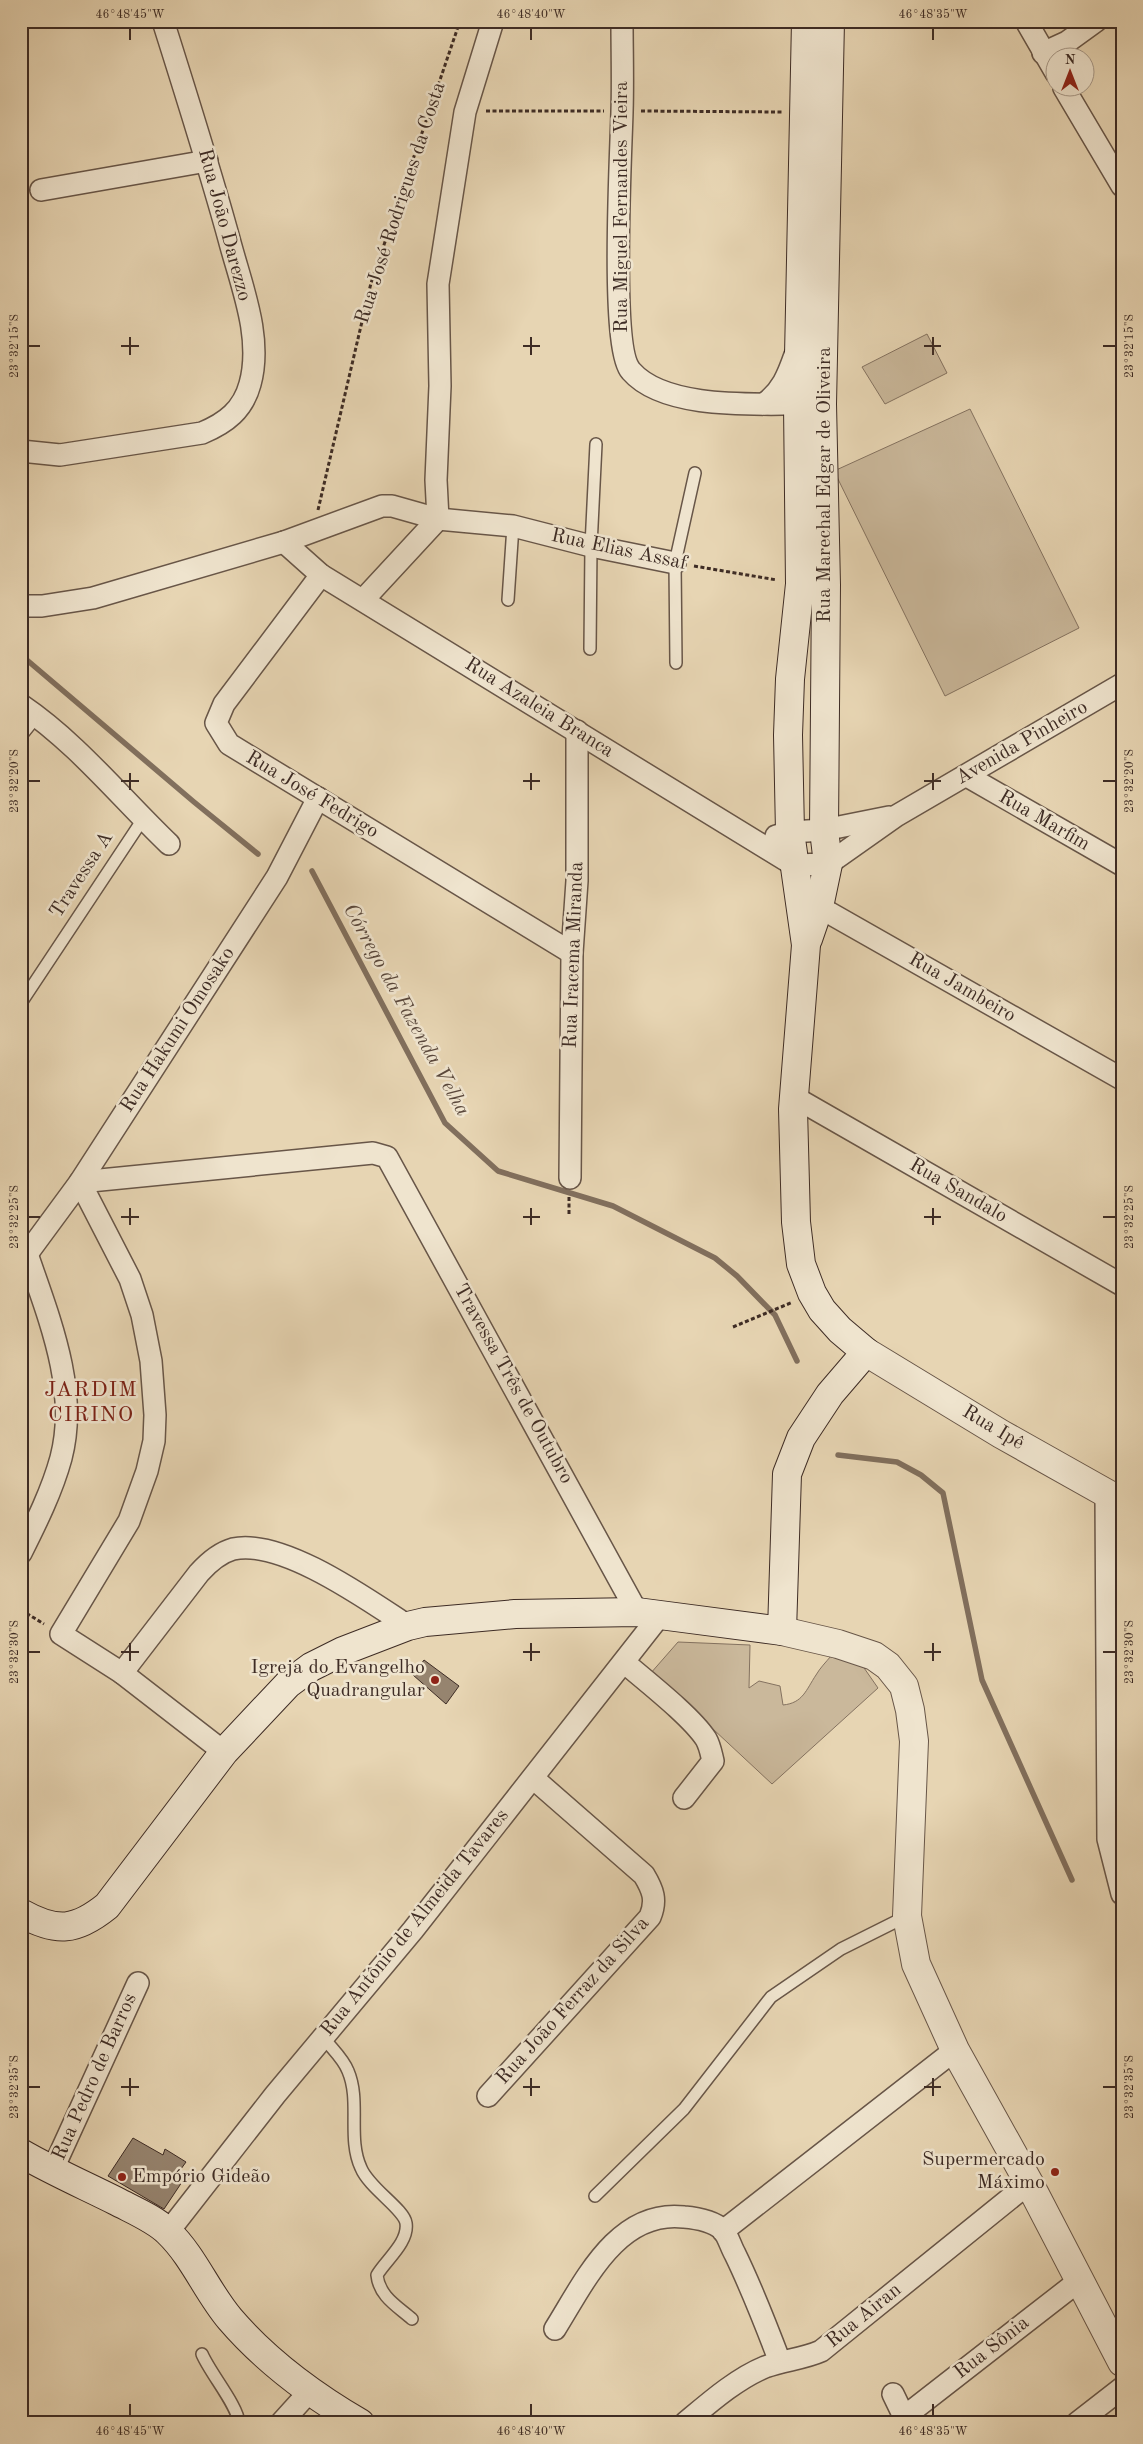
<svg xmlns="http://www.w3.org/2000/svg" width="1143" height="2444" font-family="'Old Standard TT',serif">
<rect width="100%" height="100%" fill="#e7d5b3"/>
<filter id="stains"><feTurbulence type="fractalNoise" baseFrequency=".004" numOctaves="4"/><feColorMatrix values="0 0 0 0 .2 0 0 0 0 .09 0 0 0 0 .02 0 0 0 .5 -.17"/></filter>
<radialGradient id="worn" r=".72"><stop offset=".6" stop-color="#630" stop-opacity="0"/><stop offset="1" stop-color="#630" stop-opacity=".3"/></radialGradient>
<!-- green -->
<g fill="#cab89b" stroke="#847260">
<polygon points="927,334 947,373 885,404 862,367"/>
<polygon points="970,409 1079,628 945,696 834,471"/>
<path d="M678,1642L750,1645L749,1688L759,1681L780,1686L783,1705C803,1703 806,1690 816,1675C820,1668 826,1662 831,1656L862,1665L878,1688L772,1784L684,1702L650,1674Z"/>
</g>
<g fill="none" stroke-linecap="round" stroke-linejoin="round">
<!-- stream -->
<g stroke="#816f5d" stroke-width="5.5">
<polyline points="21,655 194,802 258,854"/>
<polyline points="312,871 445,1123 498,1171 613,1206 715,1258 737,1276 775,1315 797,1361"/>
<polyline points="838,1455 897,1462 921,1475 943,1493 982,1680 1072,1880"/>
</g>
</g>
<!-- building -->
<g fill="#96846f" stroke="#3e2c25">
<polygon points="424,1660 459,1686 446,1704 413,1675"/>
<polygon points="133,2138 163,2155 165,2149 186,2162 173,2180 182,2182 164,2209 108,2176"/>
</g>
<g fill="none" stroke-linecap="round" stroke-linejoin="round">
<defs>
<g id="service">
<polyline points="508,600 513,526"/>
<polyline points="590,649 591,546 596,444"/>
<polyline points="676,663 675,563 695,473"/>
<polyline points="21,736 37,716"/>
<polyline points="21,1003 143,819"/>
<path d="M323,2037C331,2048 343,2058 348,2071C361,2101 347,2138 361,2168C369,2188 404,2209 406,2223C409,2242 386,2260 377,2275C379,2296 397,2306 412,2319"/>
<polyline points="595,2196 684,2109 771,1997 841,1949 907,1916"/>
<path d="M202,2354C210,2373 238,2406 239,2423"/>
</g>
<g id="minor">
<path d="M622,21C622,52 623,82 622,112C621,153 610,348 631,371C664,409 752,404 798,404"/>
<polyline points="1026,21 1056,73"/>
<polyline points="1043,53 1067,42 1096,21"/>
<polyline points="1064,88 1122,186"/>
<polyline points="41,190 207,161"/>
<path d="M764,404C782,391 788,375 795,355"/>
<path d="M21,451L60,455L202,433C226,423 243,410 250,384C263,337 241,285 229,239C209,166 186,94 163,21"/>
<polyline points="284,542 321,575 794,865 828,864 896,816 1122,684"/>
<polyline points="321,575 224,704 216,723 229,744 572,953"/>
<polyline points="363,600 438,519 436,480 440,386 438,284 465,112 493,21"/>
<polyline points="21,606 42,606 93,598 284,542 382,506 392,506 438,519 513,526 591,546 675,563"/>
<path d="M21,705C77,743 120,797 169,844"/>
<polyline points="967,776 1122,865"/>
<polyline points="776,836 790,832 824,830 889,817"/>
<polyline points="805,904 819,907 1122,1079"/>
<polyline points="794,1097 1122,1285"/>
<polyline points="570,1178 572,953 577,881 577,731"/>
<path d="M21,1245L27,1254C49,1318 79,1390 61,1458C52,1491 36,1523 21,1553"/>
<polyline points="27,1254 80,1182 277,877 318,798"/>
<polyline points="1106,1493 1108,1839 1122,1894"/>
<path d="M625,1663C647,1682 691,1716 706,1739C710,1746 711,1753 713,1761L684,1798"/>
<path d="M122,1673L199,1573C208,1563 219,1553 233,1549C282,1538 368,1600 408,1626"/>
<polyline points="224,1752 122,1673 61,1634 129,1521 147,1471 154,1441 155,1415 151,1361 142,1315 130,1279 80,1182 373,1153 387,1157 637,1612"/>
<path d="M488,2096L650,1917C657,1900 653,1890 644,1875L533,1778"/>
<polyline points="52,2171 138,1983"/>
<polyline points="723,2231 955,2050"/>
<polyline points="168,2232 275,2095 413,1930 661,1614"/>
<path d="M555,2329C584,2283 617,2209 684,2217C696,2218 713,2221 723,2230C728,2236 731,2247 735,2254C752,2289 766,2325 780,2362"/>
<polyline points="893,2394 907,2423"/>
<polyline points="904,2417 1080,2280"/>
<polyline points="281,2423 310,2391"/>
<path d="M685,2423C709,2403 736,2379 765,2367C784,2360 803,2359 821,2351L1029,2183"/>
<polyline points="1077,2423 1122,2388"/>
</g>
<g id="tertiary">
<polyline points="866,1352 1001,1434 1122,1502"/>
<polyline points="782,1631 838,1644 874,1656 888,1666 904,1686 910,1710 914,1741 907,1916 916,1964 955,2050 1029,2183 1122,2362"/>
</g>
<g id="secondary">
<polyline points="808,939 819,907 828,864 824,830 826,585 822,404 830,21"/>
<path d="M21,1913C57,1933 76,1931 107,1906L224,1752L288,1684L311,1667L343,1651L408,1626L425,1622L515,1614L637,1612L782,1631L787,1474L801,1438L830,1394L866,1352L840,1330L822,1310L812,1293L801,1264L796,1222L793,1109L806,945L790,832L788,735L790,679L800,584L798,404L806,21"/>
<path d="M21,2153C52,2171 84,2185 116,2201C133,2210 155,2219 168,2232C194,2257 207,2292 230,2319C266,2361 312,2395 360,2423"/>
</g>
</defs>
<!-- service casing -->
<use href="#service" stroke="#685648" stroke-width="14"/>
<!-- minor casing -->
<use href="#minor" stroke="#685648" stroke-width="24"/>
<!-- tertiary casing -->
<use href="#tertiary" stroke="#685648" stroke-width="30"/>
<!-- secondary casing -->
<use href="#secondary" stroke="#3e2c25" stroke-width="30"/>
<!-- path -->
<g stroke="#3e2c25" stroke-width="3" stroke-dasharray="4 2.5" stroke-linecap="butt">
<polyline points="486,111 604,111"/>
<polyline points="641,111 782,112"/>
<polyline points="318,510 371,283 460,21"/>
<polyline points="694,566 777,580"/>
<polyline points="569,1214 569,1197"/>
<polyline points="733,1327 793,1302"/>
<polyline points="21,1610 44,1624"/>
</g>
<!-- service -->
<use href="#service" stroke="#efe4ce" stroke-width="11"/>
<!-- minor -->
<use href="#minor" stroke="#efe4ce" stroke-width="21"/>
<!-- tertiary -->
<use href="#tertiary" stroke="#efe4ce" stroke-width="28"/>
<!-- secondary -->
<use href="#secondary" stroke="#efe4ce" stroke-width="28"/>
</g>
<!-- ticks -->
<path fill="none" stroke="#3e2c25" stroke-width="2" d="M130,28V40M531,28V40M933,28V40M130,337V355M531,337V355M933,337V355M28,346H40M121,346H139M523,346H540M924,346H941M1103,346H1116M130,773V790M531,773V790M933,773V790M28,781H40M121,781H139M523,781H540M924,781H941M1103,781H1116M130,1208V1225M531,1208V1225M933,1208V1225M28,1217H40M121,1217H139M523,1217H540M924,1217H941M1103,1217H1116M130,1643V1661M531,1643V1661M933,1643V1661M28,1652H40M121,1652H139M523,1652H540M924,1652H941M1103,1652H1116M130,2078V2096M531,2078V2096M933,2078V2096M28,2087H40M121,2087H139M523,2087H540M924,2087H941M1103,2087H1116M130,2404V2416M531,2404V2416M933,2404V2416"/>
<!-- markers -->
<g fill="#8f2418" stroke="#efe4ce" stroke-width="2">
<circle cx="435" cy="1680" r="5"/>
<circle cx="1055" cy="2172" r="5"/>
<circle cx="122" cy="2177" r="5"/>
</g>
<g text-anchor="middle" dominant-baseline="central" stroke-width="5" stroke-linejoin="round" paint-order="stroke">
<!-- street labels -->
<g font-size="20" fill="#3e2c25" stroke="#efe4ce">
<text transform="translate(401 203) rotate(-72)">Rua José Rodrigues da Costa</text>
<text transform="translate(622 207) rotate(-90)">Rua Miguel Fernandes Vieira</text>
<text transform="translate(224 225) rotate(75)">Rua João Darezzo</text>
<text transform="translate(825 485) rotate(-90)">Rua Marechal Edgar de Oliveira</text>
<text transform="translate(619 550) rotate(12)">Rua Elias Assaf</text>
<text transform="translate(539 708) rotate(32)">Rua Azaleia Branca</text>
<text transform="translate(1022 743) rotate(-30)">Avenida Pinheiro</text>
<text transform="translate(312 795) rotate(31)">Rua José Fedrigo</text>
<text transform="translate(1044 821) rotate(30)">Rua Marfim</text>
<text transform="translate(82 875) rotate(-57)">Travessa A</text>
<text transform="translate(574 955) rotate(-88)">Rua Iracema Miranda</text>
<text transform="translate(962 988) rotate(30)">Rua Jambeiro</text>
<text transform="translate(178 1030) rotate(-57)">Rua Hakumi Omosako</text>
<text transform="translate(958 1191) rotate(30)">Rua Sandalo</text>
<text transform="translate(513 1384) rotate(61)">Travessa Três de Outubro</text>
<text transform="translate(993 1428) rotate(31)">Rua Ipê</text>
<text transform="translate(415 1923) rotate(-51)">Rua Antônio de Almeida Tavares</text>
<text transform="translate(573 2001) rotate(-48)">Rua João Ferraz da Silva</text>
<text transform="translate(95 2077) rotate(-66)">Rua Pedro de Barros</text>
<text transform="translate(864 2316) rotate(-39)">Rua Airan</text>
<text transform="translate(992 2348) rotate(-38)">Rua Sônia</text>
</g>
<!-- poi labels -->
<g font-size="20" fill="#3e2c25" stroke="#efe4ce" text-anchor="end">
<text x="425" y="1668">Igreja do Evangelho<tspan x="425" dy="23">Quadrangular</tspan></text>
<text x="1045" y="2160">Supermercado<tspan x="1045" dy="23">Máximo</tspan></text>
<text x="132" y="2177" text-anchor="start">Empório Gideão</text>
</g>
<!-- water labels -->
<g font-size="21" font-style="italic" fill="#5a483c" stroke="#efe4ce">
<text transform="translate(406 1010) rotate(61)">Córrego da Fazenda Velha</text>
</g>
<!-- quarter labels -->
<g font-size="22" letter-spacing="1" fill="#7a1f14" stroke="#efe4ce">
<text x="91" y="1390">JARDIM<tspan x="91" dy="25">CIRINO</tspan></text>
</g>
</g>
<!-- margin -->
<rect width="1143" height="2444" fill="none" stroke="#e7d5b3" stroke-width="55"/>
<!-- north arrow -->
<g transform="translate(1070 72)"><circle r="24" fill="#efe4ce" stroke="#a89a8a"/>
<path d="M0-4L9 19L0 12L-9 19Z" fill="#8f2418"/>
<text y="-8" font-size="14" font-weight="bold" text-anchor="middle" fill="#3e2c25">N</text>
</g>
<rect x="28" y="28" width="1088" height="2388" fill="none" stroke="#3e2c25" stroke-width="2"/>
<g font-size="12" text-anchor="middle" fill="#3e2c25">
<text x="130" y="18">46°48'45"W</text>
<text x="531" y="18">46°48'40"W</text>
<text x="933" y="18">46°48'35"W</text>
<text transform="translate(14 346) rotate(-90)" y="4">23°32'15"S</text>
<text transform="translate(1129 346) rotate(-90)" y="4">23°32'15"S</text>
<text transform="translate(14 781) rotate(-90)" y="4">23°32'20"S</text>
<text transform="translate(1129 781) rotate(-90)" y="4">23°32'20"S</text>
<text transform="translate(14 1217) rotate(-90)" y="4">23°32'25"S</text>
<text transform="translate(1129 1217) rotate(-90)" y="4">23°32'25"S</text>
<text transform="translate(14 1652) rotate(-90)" y="4">23°32'30"S</text>
<text transform="translate(1129 1652) rotate(-90)" y="4">23°32'30"S</text>
<text transform="translate(14 2087) rotate(-90)" y="4">23°32'35"S</text>
<text transform="translate(1129 2087) rotate(-90)" y="4">23°32'35"S</text>
<text x="130" y="2435">46°48'45"W</text>
<text x="531" y="2435">46°48'40"W</text>
<text x="933" y="2435">46°48'35"W</text>
</g>
<rect width="100%" height="100%" filter="url(#stains)"/>
<rect width="100%" height="100%" fill="url(#worn)"/>
</svg>
